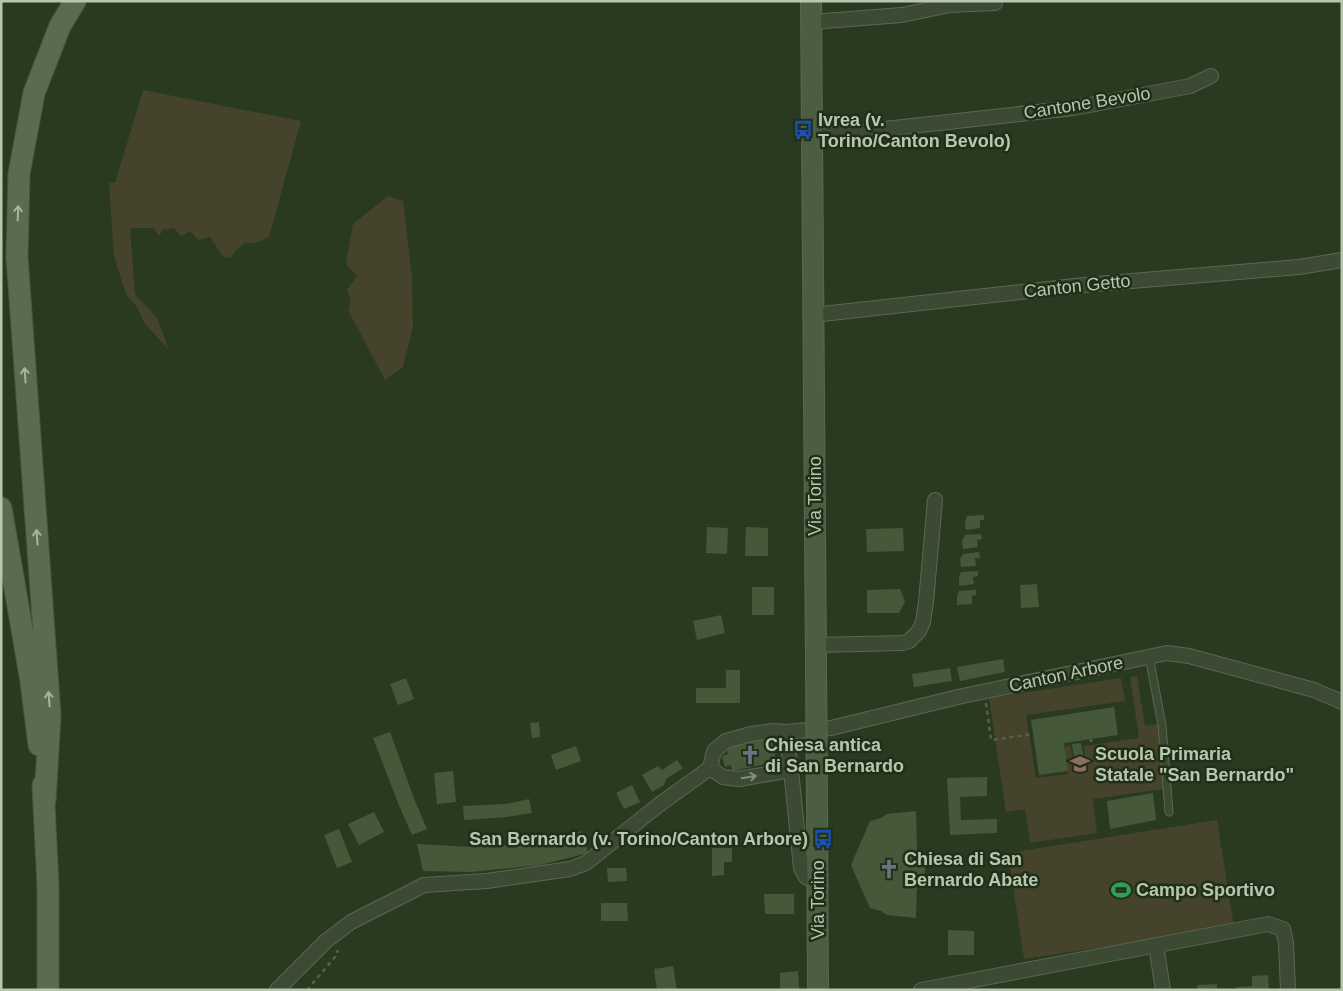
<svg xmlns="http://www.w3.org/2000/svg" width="1343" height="991" font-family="Helvetica,sans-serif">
<rect width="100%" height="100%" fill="#2a3a20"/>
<!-- green -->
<g fill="#45432b">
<polygon points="143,90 301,121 269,237 255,243 245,243 235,251 232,257 224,258 210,237 198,240 190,231 181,236 174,228 163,230 159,236 154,228 130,228 135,294 157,318 169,350 145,324 137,307 126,294 114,256 109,183 115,183"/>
<polygon points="388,196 403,201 412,277 413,327 403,367 385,380 348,310 351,301 347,290 357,276 346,264 353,224"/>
<polygon points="1137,676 1145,726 1158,724 1163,789 1093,799 1097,833 1030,843 1025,809 1006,812 989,698 1121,678 1125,701 1026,715 1036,778 1068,774 1065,747 1070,746 1073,759 1085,757 1084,746 1139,738 1130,677"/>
<polygon points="1217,820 1234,927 1024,959 1008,853"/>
</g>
<!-- building -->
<g fill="#45583a">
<polygon points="984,515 984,520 980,520 980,528 966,530 965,522 967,516"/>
<polygon points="707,527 728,528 727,554 706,553"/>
<polygon points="746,527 768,528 768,556 745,556"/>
<polygon points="903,528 904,551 867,552 866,529"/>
<polygon points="981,534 982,539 977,540 978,547 963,549 962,541 965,535"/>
<polygon points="979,552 980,558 975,558 976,566 961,567 960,559 963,554"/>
<polygon points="978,571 978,576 973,577 974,584 959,586 959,578 961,572"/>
<polygon points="1037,584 1039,607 1021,608 1020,585"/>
<rect x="752" y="587" width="22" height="28"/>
<polygon points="900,589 905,602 899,613 867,613 867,590"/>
<polygon points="976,590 976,595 972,596 972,604 957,605 957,597 959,591"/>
<polygon points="721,615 725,633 697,640 693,621"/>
<polygon points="1003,659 1005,672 960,681 957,667"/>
<polygon points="950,668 952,681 914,687 912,674"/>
<polygon points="726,670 740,670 740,703 696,703 696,688 726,688"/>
<polygon points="406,678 414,699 398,705 390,684"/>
<polygon points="1114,707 1118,735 1064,743 1068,771 1039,775 1031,720"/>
<polygon points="539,722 540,737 532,738 530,723"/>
<polygon points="390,732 415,801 427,829 412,835 400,808 373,738"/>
<polygon points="771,737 777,762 732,771 731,765 725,767 722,756 728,754 727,747"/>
<polygon points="1081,743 1083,755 1074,757 1072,744"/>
<polygon points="576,746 581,761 556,770 551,755"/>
<polygon points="677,760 683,768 666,779 664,785 652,792 642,775 658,766 662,770"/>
<polygon points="453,771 456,802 437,804 434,773"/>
<polygon points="987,777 987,796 960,797 961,820 997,819 997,833 950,835 947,778"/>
<polygon points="632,785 640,802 624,809 616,793"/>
<polygon points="1153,793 1156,820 1110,829 1107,801"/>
<polygon points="529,799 532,813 507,817 464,820 463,806 505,804"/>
<polygon points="916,811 917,852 925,859 925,873 917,880 916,918 887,915 881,911 870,908 851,865 870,821 881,818 887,814"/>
<polygon points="374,812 384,832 359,845 348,824"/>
<polygon points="339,829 352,862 337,868 324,835"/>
<polygon points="582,831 588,853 540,865 471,872 423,871 417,844 472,847 514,845 534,843"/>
<polygon points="712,848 732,848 732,862 724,862 724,875 712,876"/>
<polygon points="607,868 626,868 627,881 608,882"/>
<polygon points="764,894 794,894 794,914 765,914"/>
<polygon points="601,903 627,903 628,921 601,921"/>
<polygon points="948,930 974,931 974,955 948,955"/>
<polygon points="673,966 677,990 657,990 654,969"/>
<polygon points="798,971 799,990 780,990 780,973"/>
<polygon points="1268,975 1269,990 1236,990 1236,987 1252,986 1252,976"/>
<polygon points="1217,984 1217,990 1198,990 1197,985"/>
</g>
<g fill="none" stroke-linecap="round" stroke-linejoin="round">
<defs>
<polyline id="lane" points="1149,656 1162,725 1169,812"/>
<g id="street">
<polyline points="811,22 902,15 950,5 995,3"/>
<polyline points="812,137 1074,108 1190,86 1211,76"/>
<polyline points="813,315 1084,285 1299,267 1342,260"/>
<polyline points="816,645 903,643 909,641 919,631 923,622 926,602 935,500"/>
<polyline points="786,732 791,770 801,868 806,877 810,879 818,878"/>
<polyline points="710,768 714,751 726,741 751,734 773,731 786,732 831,728 958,697 1167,653 1189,656 1314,690 1342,702"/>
<polyline points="710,768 723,777 739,779 791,770"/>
<polyline points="1156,945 1163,990"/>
<polyline points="277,990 326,941 351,922 424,885 487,881 570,869 586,863 660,804 710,768"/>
<polyline points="921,990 1268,924 1283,929 1286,943 1288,990"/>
</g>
<g id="secondary">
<polyline points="811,1 816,662"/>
<polyline points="817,806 818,990"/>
</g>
<g id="primary">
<polyline points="1,508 31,681 39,745"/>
<polyline points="43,785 48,886 48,990"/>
<polyline points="45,800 50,715 17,257 19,174 34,93 60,26 75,1"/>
</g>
</defs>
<!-- lane casing -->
<use href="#lane" stroke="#5a6852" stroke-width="9"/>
<!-- street casing -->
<use href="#street" stroke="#5a6852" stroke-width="16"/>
<!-- secondary casing -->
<use href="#secondary" stroke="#5a6852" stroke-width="22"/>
<!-- primary casing -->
<use href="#primary" stroke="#485740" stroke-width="23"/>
<!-- path -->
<g stroke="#5a6047" stroke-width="2.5" stroke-dasharray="4 4" stroke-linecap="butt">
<polyline points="986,703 991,740 1033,734"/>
<polyline points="1091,739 1091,742"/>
<polyline points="307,990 335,957 338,950"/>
</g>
<!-- lane -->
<use href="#lane" stroke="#3c4a34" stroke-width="7"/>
<!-- street -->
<use href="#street" stroke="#3c4a34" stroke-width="14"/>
<!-- secondary -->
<use href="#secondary" stroke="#4b5e42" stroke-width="20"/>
<!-- primary -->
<use href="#primary" stroke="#5b6b52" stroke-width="21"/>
<defs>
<polyline id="secondary-bridge" points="816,662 817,806"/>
</defs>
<!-- secondary-bridge casing -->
<use href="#secondary-bridge" stroke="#5a6852" stroke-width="22" stroke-linecap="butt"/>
<!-- secondary-bridge -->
<use href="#secondary-bridge" stroke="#4b5e42" stroke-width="20"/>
</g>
<!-- one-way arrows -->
<defs><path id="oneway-shaft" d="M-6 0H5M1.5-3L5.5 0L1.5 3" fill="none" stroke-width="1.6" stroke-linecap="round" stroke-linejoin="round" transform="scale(1.25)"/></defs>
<g stroke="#a5b59c">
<use href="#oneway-shaft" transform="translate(18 213) rotate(-88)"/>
<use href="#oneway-shaft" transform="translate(25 375) rotate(-94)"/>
<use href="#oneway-shaft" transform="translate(37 537) rotate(-94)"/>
<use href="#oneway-shaft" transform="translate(49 699) rotate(-95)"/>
</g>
<use stroke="#808f78" href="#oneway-shaft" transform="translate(749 777) rotate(-10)"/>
<!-- icons -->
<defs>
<symbol id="bus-bare" viewBox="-9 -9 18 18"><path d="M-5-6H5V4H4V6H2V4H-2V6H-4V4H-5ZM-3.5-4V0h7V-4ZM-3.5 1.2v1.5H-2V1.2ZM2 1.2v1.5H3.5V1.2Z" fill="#1a4fb4" stroke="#212f19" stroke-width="2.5" paint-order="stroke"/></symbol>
<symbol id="church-bare" viewBox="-9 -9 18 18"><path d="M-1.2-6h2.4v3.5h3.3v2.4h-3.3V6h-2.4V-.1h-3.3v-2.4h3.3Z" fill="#6b7280" stroke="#212f19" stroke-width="2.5" paint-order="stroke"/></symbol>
<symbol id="school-bare" viewBox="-9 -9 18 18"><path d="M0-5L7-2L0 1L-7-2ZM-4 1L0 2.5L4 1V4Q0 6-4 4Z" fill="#8d6e63" stroke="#212f19" stroke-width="2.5" paint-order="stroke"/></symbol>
<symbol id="stadium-bare" viewBox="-9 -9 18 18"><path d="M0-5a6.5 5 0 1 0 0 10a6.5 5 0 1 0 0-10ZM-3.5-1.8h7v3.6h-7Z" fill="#2e9e5b" stroke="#212f19" stroke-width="2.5" paint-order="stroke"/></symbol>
</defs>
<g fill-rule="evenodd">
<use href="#bus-bare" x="789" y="116" width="28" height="28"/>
<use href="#church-bare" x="736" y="741" width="28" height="28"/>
<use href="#school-bare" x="1066" y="750" width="28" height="28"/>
<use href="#bus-bare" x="809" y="825" width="28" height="28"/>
<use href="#church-bare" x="875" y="855" width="28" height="28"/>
<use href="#stadium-bare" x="1107" y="876" width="28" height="28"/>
</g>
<g text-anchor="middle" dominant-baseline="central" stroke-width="5" stroke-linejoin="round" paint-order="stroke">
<!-- street labels -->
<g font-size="18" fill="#b7c7af" stroke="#212f19">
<text transform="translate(1087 103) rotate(-9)">Cantone Bevolo</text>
<text transform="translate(1077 286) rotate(-6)">Canton Getto</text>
<text transform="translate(815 496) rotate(-90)">Via Torino</text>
<text transform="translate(1066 674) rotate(-12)">Canton Arbore</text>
<text transform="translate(818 900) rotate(-90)">Via Torino</text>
</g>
<!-- poi labels -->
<g font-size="18" font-weight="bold" fill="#b7c7af" stroke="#212f19" text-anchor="start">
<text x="818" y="120">Ivrea (v.<tspan x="818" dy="21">Torino/Canton Bevolo)</tspan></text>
<text x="765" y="745">Chiesa antica<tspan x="765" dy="21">di San Bernardo</tspan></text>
<text x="1095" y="754">Scuola Primaria<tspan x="1095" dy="21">Statale "San Bernardo"</tspan></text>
<text x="808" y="839" text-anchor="end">San Bernardo (v. Torino/Canton Arbore)</text>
<text x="904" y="859">Chiesa di San<tspan x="904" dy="21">Bernardo Abate</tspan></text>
<text x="1136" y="890">Campo Sportivo</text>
</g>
</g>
<!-- border -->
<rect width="1343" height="991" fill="none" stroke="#b7c7af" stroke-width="5"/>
</svg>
